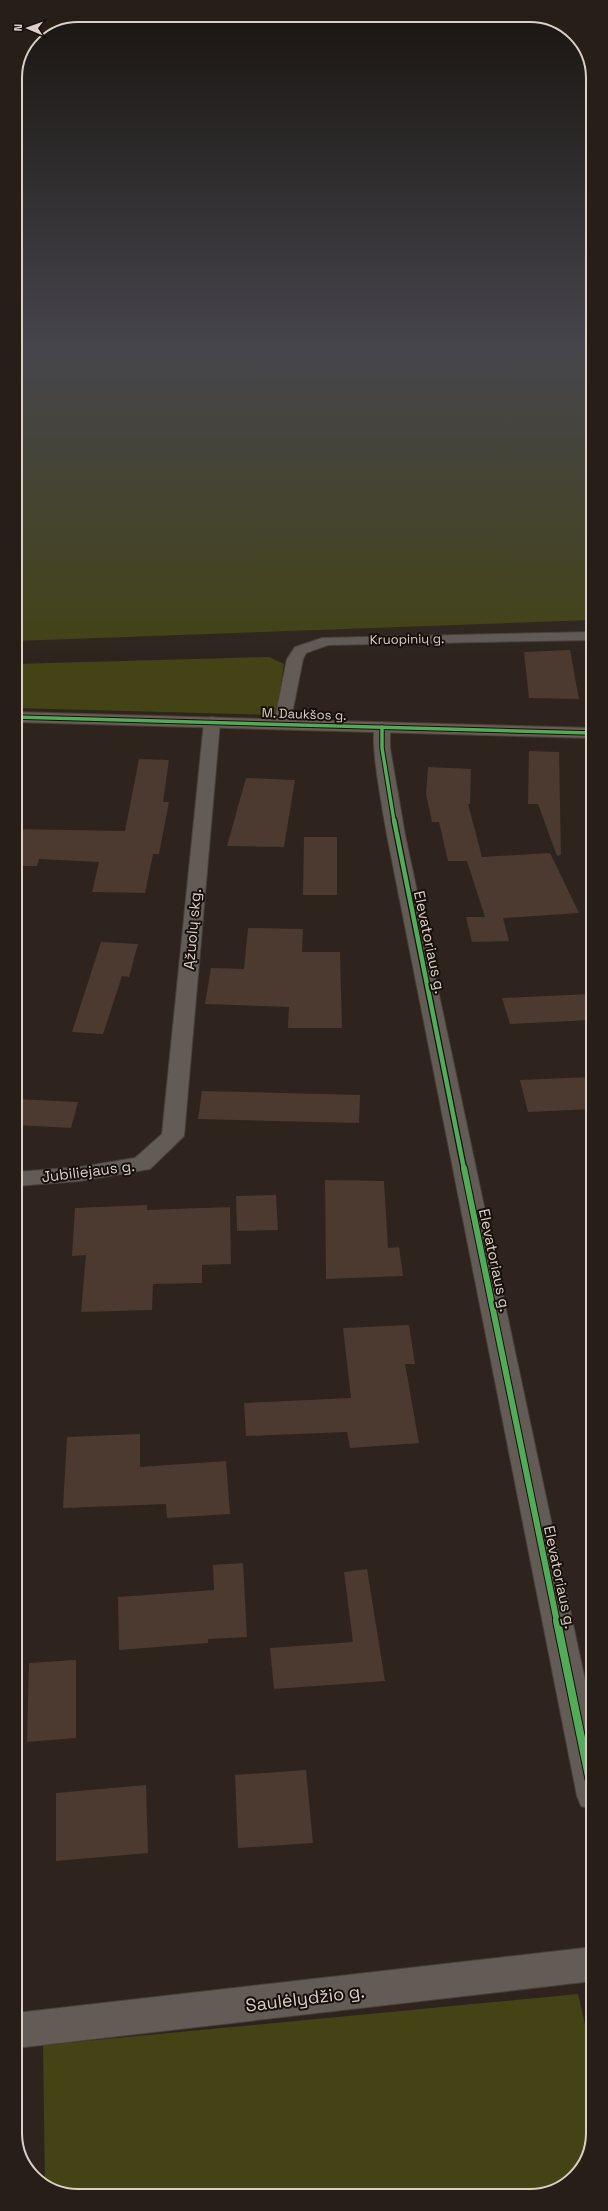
<svg xmlns="http://www.w3.org/2000/svg" width="608" height="2211" font-family="'Space Grotesk',sans-serif">
<rect width="100%" height="100%" fill="#2e241d"/>
<!-- green -->
<g fill="#434315">
<polygon points="15,349 592,349 592,620 15,641"/>
<polygon points="269,657 284,664 276,715 15,708 15,664"/>
<polygon points="578,1994 593,2059 593,2133 580,2171 542,2195 74,2196 45,2184 43,2045"/>
</g>
<!-- building -->
<g fill="#4c3930">
<polygon points="570,650 579,699 529,698 524,652"/>
<polygon points="529,751 559,752 561,855 557,856 538,804 528,804"/>
<polygon points="139,759 169,760 163,802 169,802 159,854 153,854 145,893 92,892 99,862 39,859 37,866 15,866 15,829 125,831"/>
<polygon points="428,767 471,769 470,804 468,804 482,857 550,853 579,913 503,918 509,941 472,942 466,917 485,917 467,861 448,861 439,822 432,822 426,794"/>
<polygon points="246,778 295,780 284,847 227,846"/>
<polygon points="304,837 337,837 337,895 303,895"/>
<polygon points="248,928 303,929 302,952 340,952 342,1028 288,1028 289,1007 205,1004 211,968 244,969"/>
<polygon points="101,942 138,944 129,977 122,976 103,1034 72,1032"/>
<polygon points="592,994 592,1020 510,1024 502,998"/>
<polygon points="592,1077 592,1109 528,1112 520,1080"/>
<polygon points="202,1091 360,1095 359,1123 198,1119"/>
<polygon points="16,1099 78,1102 71,1128 16,1125"/>
<polygon points="325,1180 384,1181 388,1248 399,1247 403,1276 326,1279"/>
<polygon points="276,1195 278,1230 237,1231 236,1196"/>
<polygon points="147,1205 147,1210 230,1207 231,1264 202,1265 202,1283 153,1284 152,1310 81,1312 86,1255 72,1256 75,1208"/>
<polygon points="409,1325 415,1364 405,1364 419,1443 350,1448 347,1432 246,1436 244,1403 351,1398 343,1328"/>
<polygon points="140,1434 140,1467 226,1461 230,1514 167,1518 166,1504 63,1508 67,1437"/>
<polygon points="243,1563 247,1637 208,1639 208,1643 119,1650 118,1597 214,1590 213,1565"/>
<polygon points="367,1569 385,1681 274,1689 270,1648 353,1642 344,1572"/>
<polygon points="76,1660 76,1738 27,1742 29,1663"/>
<polygon points="306,1770 313,1843 238,1848 235,1775"/>
<polygon points="146,1785 148,1853 56,1861 56,1793"/>
</g>
<g fill="none" stroke-linecap="round" stroke-linejoin="round">
<defs>
<g id="street">
<polygon points="592,632 592,640 328,645 306,653 303,659 290,724 288,727 276,727 274,724 287,659 295,647 322,638"/>
<polygon points="212,717 218,719 220,722 184,1136 150,1169 80,1181 16,1186 16,1172 80,1167 135,1158 162,1134 204,722 206,719"/>
<path d="M382,722L388,724L390,727V748L405,835L593,1718V1810L581,1806L577,1796L387,835C384,816 368,736 376,724Z"/>
<polygon points="593,1947 593,1981 16,2048 16,2013"/>
</g>
<polygon id="primary" points="15,712 592,728 592,738 15,722"/>
</defs>
<!-- street casing -->
<use href="#street" stroke="#49403b" stroke-width="2"/>
<!-- primary casing -->
<use href="#primary" stroke="#49403b" stroke-width="2"/>
<!-- street -->
<use href="#street" fill="#635b56" fill-rule="evenodd"/>
<!-- primary -->
<use href="#primary" fill="#685d53" fill-rule="evenodd"/>
<defs>
<g id="cycleway-far3">
<polyline points="15,717 592,733"/>
<polyline points="382,727 382,748 394,821"/>
</g>
<polyline id="cycleway-far2" points="394,820 464,1169"/>
<polyline id="cycleway-far1" points="464,1168 557,1622"/>
<polyline id="cycleway" points="557,1621 593,1796"/>
</defs>
<!-- cycleway-far3 casing -->
<use href="#cycleway-far3" stroke="#170f09" stroke-width="5.5"/>
<!-- cycleway-far2 casing -->
<use href="#cycleway-far2" stroke="#170f09" stroke-width="7"/>
<!-- cycleway-far1 casing -->
<use href="#cycleway-far1" stroke="#170f09" stroke-width="8"/>
<!-- cycleway casing -->
<use href="#cycleway" stroke="#170f09" stroke-width="10"/>
<!-- cycleway-far3 -->
<use href="#cycleway-far3" stroke="#51ab58" stroke-width="3.5"/>
<!-- cycleway-far2 -->
<use href="#cycleway-far2" stroke="#51ab58" stroke-width="4.5"/>
<!-- cycleway-far1 -->
<use href="#cycleway-far1" stroke="#51ab58" stroke-width="6"/>
<!-- cycleway -->
<use href="#cycleway" stroke="#51ab58" stroke-width="8"/>
</g>
<!-- sky -->
<linearGradient id="sky" x2="0" y2="1"><stop stop-color="#191410"/><stop offset="0.53" stop-color="#46454c"/><stop offset="1" stop-color="#46454c" stop-opacity="0"/></linearGradient>
<rect width="608" height="659" fill="url(#sky)"/>
<g text-anchor="middle" dominant-baseline="central" stroke-width="4" stroke-linejoin="round" paint-order="stroke">
<!-- far-street labels -->
<g font-size="13" fill="#dbcfc7" stroke="#170f09">
<text transform="translate(407 639) rotate(-1)">Kruopinių g.</text>
<text transform="translate(304 714) rotate(2)">M. Daukšos g.</text>
</g>
<!-- street labels -->
<g font-size="15" fill="#dbcfc7" stroke="#170f09">
<text transform="translate(192 929) rotate(-85)">Ąžuolų skg.</text>
<text transform="translate(430 942) rotate(78)">Elevatoriaus g.</text>
<text transform="translate(88 1171) rotate(-7)">Jubiliejaus g.</text>
<text transform="translate(495 1260) rotate(78)">Elevatoriaus g.</text>
<text transform="translate(560 1577) rotate(78)">Elevatoriaus g.</text>
</g>
<!-- near-street labels -->
<g font-size="18" fill="#dbcfc7" stroke="#170f09">
<text transform="translate(305 1998) rotate(-7)">Saulėlydžio g.</text>
</g>
</g>
<!-- crop -->
<path d="M0 0H608V2211H0ZM78 22H530A56 56 0 0 1 586 78V2133A56 56 0 0 1 530 2189H78A56 56 0 0 1 22 2133V78A56 56 0 0 1 78 22Z" fill="#271e18" fill-rule="evenodd"/>
<path fill="none" stroke="#dbcfc7" stroke-width="2" d="M78 22H530A56 56 0 0 1 586 78V2133A56 56 0 0 1 530 2189H78A56 56 0 0 1 22 2133V78A56 56 0 0 1 78 22Z"/>
<!-- north arrow -->
<g transform="translate(28 28) rotate(272)" stroke="#170f09" stroke-width="3" paint-order="stroke">
<path d="M0-3L7 15L0 10L-7 15Z" fill="#dbcfc7"/>
<text y="-6" font-size="11" font-weight="bold" text-anchor="middle" fill="#dbcfc7">N</text>
</g>
</svg>
